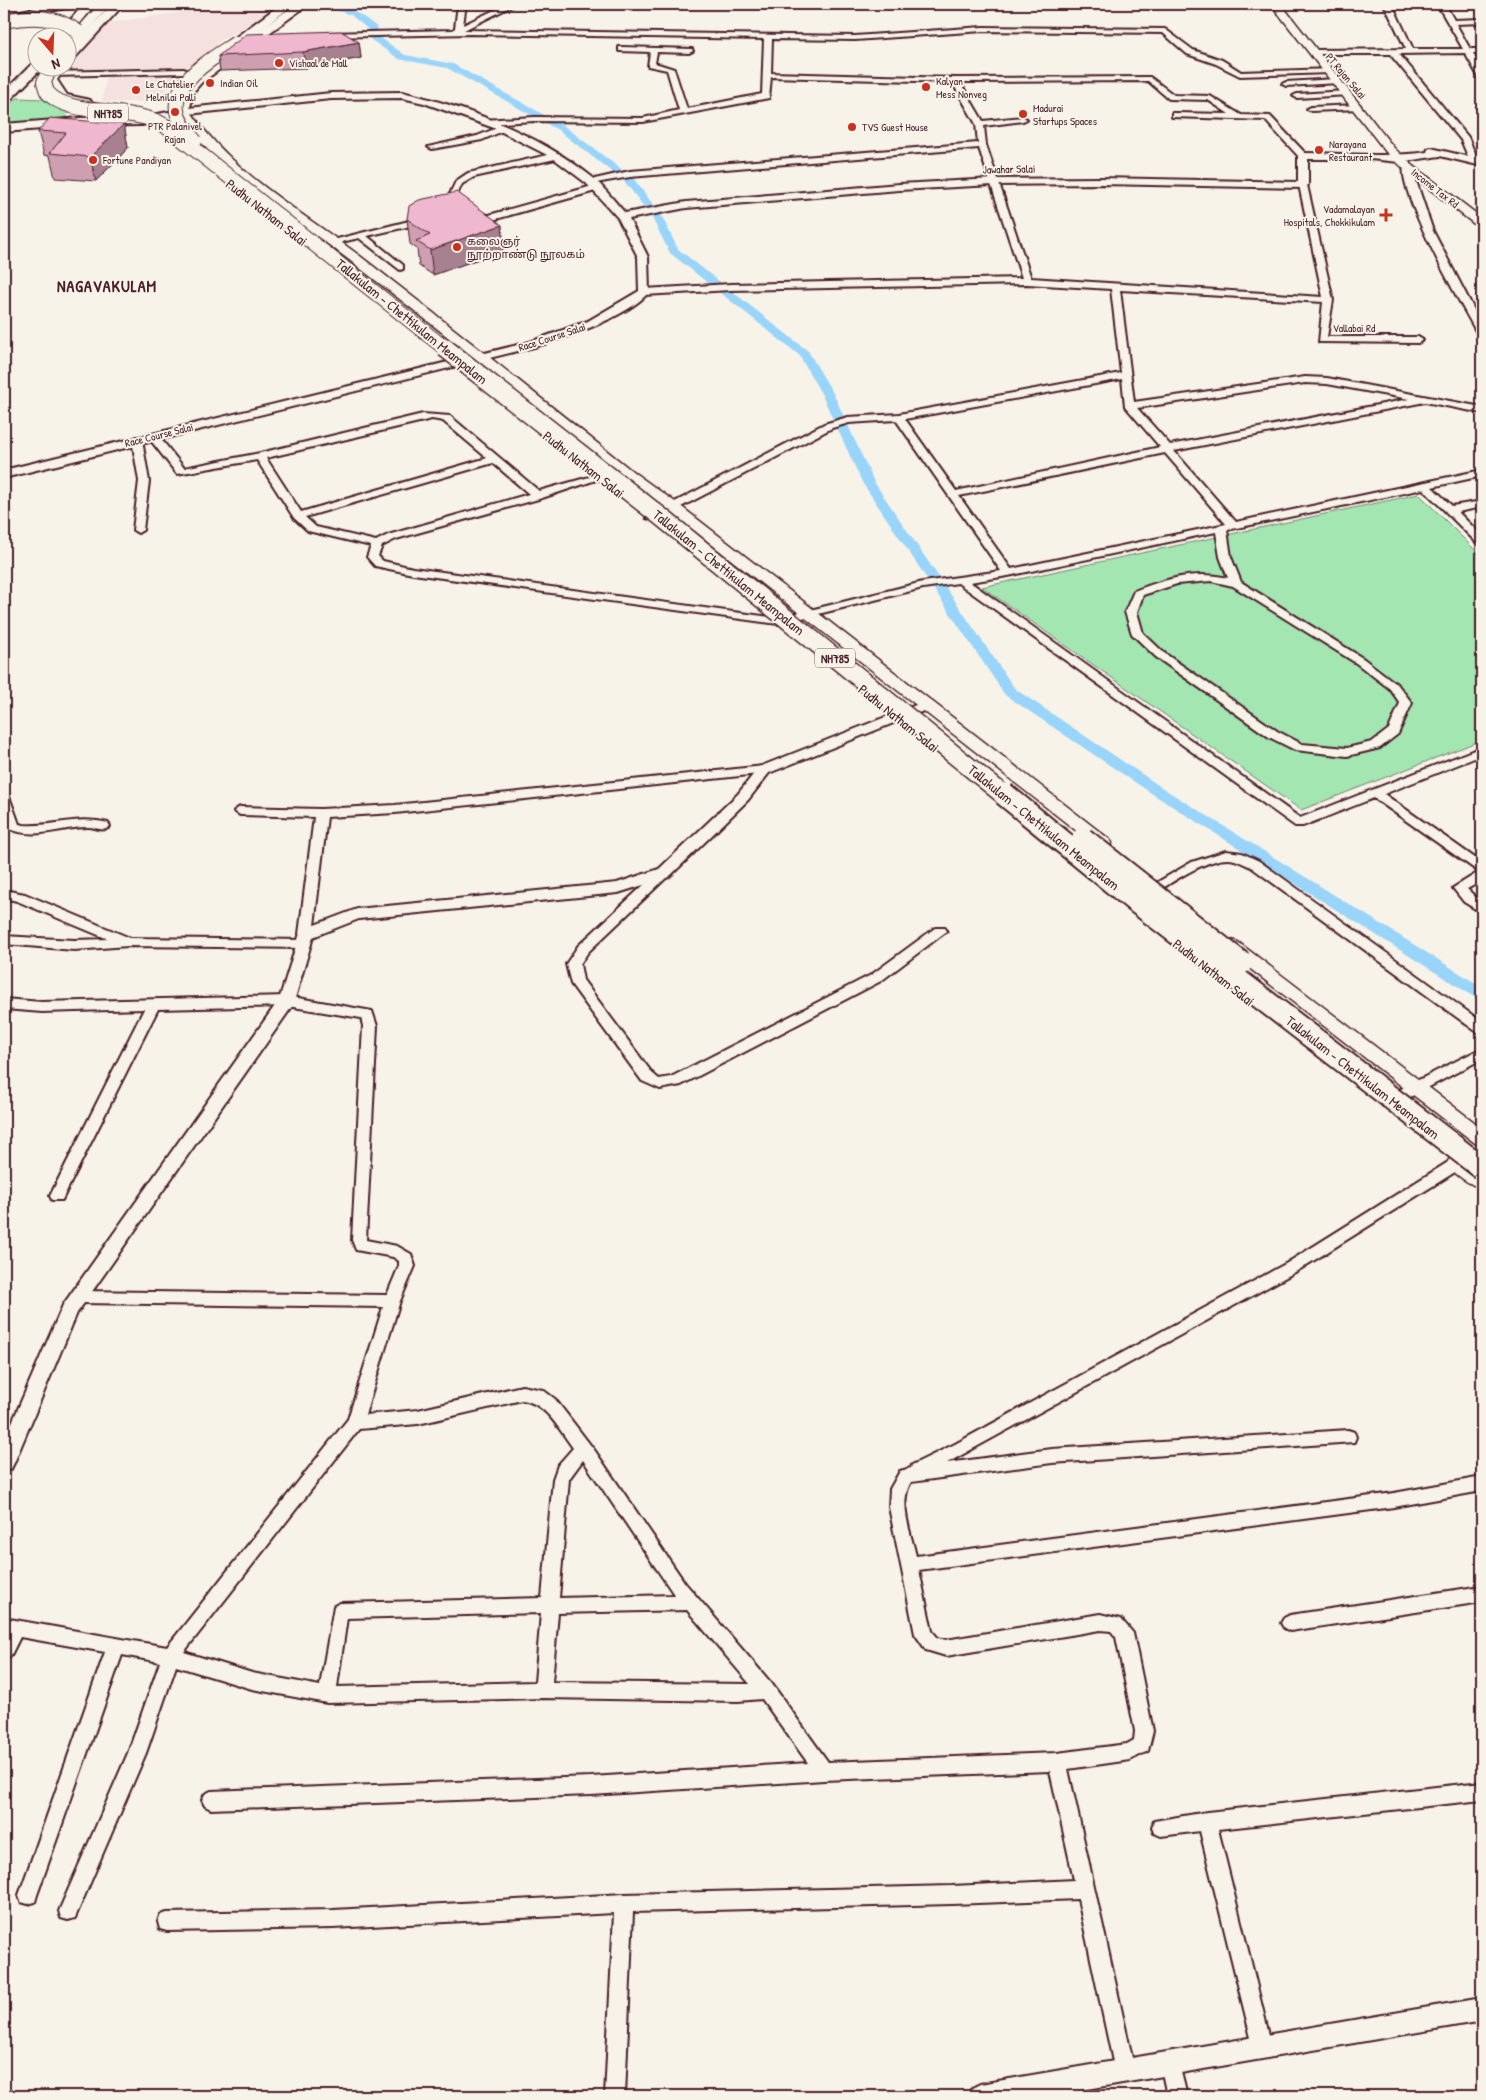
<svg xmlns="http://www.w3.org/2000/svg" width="1486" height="2100" font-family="'Patrick Hand','Noto Sans Tamil',sans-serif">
<rect width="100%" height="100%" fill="#f7f3e8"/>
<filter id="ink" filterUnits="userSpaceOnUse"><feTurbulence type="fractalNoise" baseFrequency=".02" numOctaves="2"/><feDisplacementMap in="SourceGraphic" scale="10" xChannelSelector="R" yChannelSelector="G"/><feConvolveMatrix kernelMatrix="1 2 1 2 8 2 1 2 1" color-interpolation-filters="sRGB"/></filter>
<g filter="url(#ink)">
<!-- built -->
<g fill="#f5e1e0">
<polygon points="218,7 271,8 238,32 222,39 204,59 187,67 67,72 107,23"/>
<polygon points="179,74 159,102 102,102 106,77"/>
</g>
<!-- green -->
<g fill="#a3e6b1" stroke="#76826e">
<polygon points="17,98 42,99 69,113 63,119 4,125 4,109"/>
<polygon points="1419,494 1482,557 1482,740 1301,810 982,587"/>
</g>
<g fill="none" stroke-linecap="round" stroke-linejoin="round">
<!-- canal -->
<path fill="#99d4fa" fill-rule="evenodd" d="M318,4C345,4 358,12 378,28V36L405,55L453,64L564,126L633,178L661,215L678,249L808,351L834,395L874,482L1015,689L1161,787L1482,987V999L1476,998L1151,793L1005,695L862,482L822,395L799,355L670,253L651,216L625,182L558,130L447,68L399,59L370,39V31L351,15Z"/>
<defs>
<g id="minor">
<path d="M458,4H466L463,25L507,4H516L464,30L855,36L983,27L1165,29L1193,50L1222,60L1241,72L1332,69V73H1329L1240,76L1216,64L1187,54L1163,33L983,31L855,40L772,39L771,73L955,78L1150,77L1174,95L1210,96L1241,115L1270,116L1306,154V158H1300L1265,120L1172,117V113H1175L1229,114L1208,100L1169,99L1148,81L960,82L983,121L1023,117L1027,119L1023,121L984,126L986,145L1031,278L1323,297L1299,185L1303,182L1307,185L1333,300L1327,337H1418L1423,340L1418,343L1319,342L1323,302L1120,290L1134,402L1305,377L1327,378L1482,407V413L1425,402L1174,451L1236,522L1482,470V476L1432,487L1452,506L1482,501V507L1458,512L1482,536V545L1478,544L1423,489L1227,530L1231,557L1241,582L1364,659L1398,685L1412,703L1398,734L1380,748L1347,756L1295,750L1269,737L1156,657L1132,634L1125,612L1134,591C1165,579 1195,570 1228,578L1220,557L1216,532L1008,576L970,582L1300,818L1482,747V755L1384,794L1482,863V881L1467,889L1482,903V913L1464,902L1453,888L1479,872L1374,798L1303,826H1295L958,583L923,588L778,624L413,574L375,566L367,557L371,546L308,531L294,518L257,460L177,474L149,438V434H157L184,468L260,453L423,414L450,416L539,491L600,474L605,477L542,498L396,539L382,546L378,556L383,561L413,568L778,618L923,582L1001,571L896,420L849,423L832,428L677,509L650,519L646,518V514L669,505L824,424L848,417L899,414L1121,373L1111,289L1027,284L731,290L644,295L639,292L644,289L731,284L1022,278L979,148L630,177L590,184L586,181L630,171L978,143L976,124L952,82L771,77L769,98L643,122L534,121L486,124H483V120L534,117L643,118L679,110L667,70L648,66L650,52L619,51V47H622L692,49L693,51L689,53L657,52L655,63L674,69L687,109L762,94L764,39L470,34L328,37L324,35L328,33L453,30L455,28ZM1122,379L1125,406L1160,447L956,491L905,419ZM1305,383L1327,384L1409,399L1170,445L1137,408ZM432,419L443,421L487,458L301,512L266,458ZM1165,453L1226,524L1011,569L959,496ZM493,463L529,494L388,535L376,541L316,527L305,517ZM1211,581L1233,586L1356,663L1390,689L1400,703L1389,729L1372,742L1347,748L1302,744L1277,731L1164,653L1143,633L1137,612L1143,595L1177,584Z"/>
<polygon points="1384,4 1392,4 1413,49 1463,49 1437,4 1445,4 1454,20 1482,19 1482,23 1456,24 1470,49 1482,49 1482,53 1473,53 1482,70 1482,78 1478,76 1465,53 1399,54 1468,137 1478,161 1477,163 1471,163 1461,140 1390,54 1315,54 1311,52 1315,50 1406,49"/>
<polygon points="184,69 188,71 187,73 53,76 49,74 53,72"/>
<polygon points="1336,79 1340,81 1339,83 1286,86 1282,84 1286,82"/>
<polygon points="1346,91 1350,93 1349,95 1297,98 1293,96 1297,94"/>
<polygon points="1357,105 1360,105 1360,109 1311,111 1307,109 1311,107"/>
<polygon points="502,126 505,126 505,130 482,140 432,149 428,147 477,136"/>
<polygon points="557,153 560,154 560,158 474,177 462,184 457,195 477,214 489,215 596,185 599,186 599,190 489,221 471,218 449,196 456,181 468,173"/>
<path d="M1404,164L1411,166L1433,231L1482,325V336L1477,333C1461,304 1397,193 1404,164Z"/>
<polygon points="425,217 428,218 428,222 367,236 403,265 403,269 400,270 359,238 333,244 329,241"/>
<polygon points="137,437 142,440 149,481 143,530 138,533 133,530 139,481 132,440"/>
<polygon points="764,766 770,770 768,773 395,813 327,817 313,934 306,938 299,934 314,817 240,815 234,811 240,807 321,809 395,805"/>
<path d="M4,795L10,799L19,824L24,825C53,827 79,815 108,823L110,826C105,833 96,827 88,827C62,827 35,840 10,829L4,815Z"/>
<path d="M1226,851L1242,853L1259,861L1482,1022V1034L1477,1032L1251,867C1244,864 1236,859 1228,859C1204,859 1170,884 1150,896L1145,897L1139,893L1192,862Z"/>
<polygon points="664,869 670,873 668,876 588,952 580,964 583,980 652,1073 659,1079 671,1077 871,975 935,928 945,928 947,931 881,981 681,1085 660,1089 642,1081 571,984 566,964 578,946 660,870"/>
<polygon points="4,890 25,894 130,938 304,940 311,944 304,948 128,946 74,950 4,944 4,936 74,940 108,939 17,901 4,898"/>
<path d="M287,996L372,1011L377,1026L366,1240L397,1246L411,1254L415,1266L400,1301L365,1415L418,1410L522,1386L543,1390L555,1399L595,1451L685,1583L772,1684L828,1762L1057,1753L1127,1744L1134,1740L1135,1731L1116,1637L1111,1631L1100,1630L946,1656L926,1650L915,1634L889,1507L890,1489L900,1471L911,1468L912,1465L955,1444L1287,1263L1453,1159H1463L1465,1163L1463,1167L1297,1271L947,1463L1052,1449L1348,1430L1354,1432L1356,1437L1354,1442L1052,1463L911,1482C898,1503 911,1533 916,1556L1394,1493L1482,1477V1491L1394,1507L919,1570L932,1631L938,1638L946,1640L1100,1614L1121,1619L1133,1633L1153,1731L1148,1751L1130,1760L1068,1769L1135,2071L1132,2078L1125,2081L1118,2078L1115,2071L1078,1899L952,1904L633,1912L625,2096H605L614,1913L333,1928L167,1931L160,1929L158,1922L160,1915L167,1913L333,1910L624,1894L952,1886L1074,1880L1050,1771L824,1780L591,1795L211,1809L205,1806L202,1800L205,1794L211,1791L591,1777L808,1763L762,1699L738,1701L543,1698L327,1703L252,1689L176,1666L146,1753L75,1918L68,1920L61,1918L59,1911L128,1753L160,1662L122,1655L37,1895L35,1902L28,1904L21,1902L19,1895L105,1652L20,1637L10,1657L4,1659V1618L167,1647L348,1419L383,1307L79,1303L74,1301L71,1297L74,1293L79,1291L387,1295L399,1266V1261L393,1257L356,1250L352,1240L363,1026L361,1018L287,1006L158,1009L64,1196L62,1200H52L50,1196L144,1009L42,1012L4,1009V999L42,1002ZM522,1400C546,1403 559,1429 573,1448L558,1465L553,1479L542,1598L340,1603L334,1606L320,1686L252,1673L184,1652L359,1429L418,1424ZM583,1460L673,1593L674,1595L559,1598L569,1479ZM687,1610L750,1684L552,1682L558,1613ZM541,1613L535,1682L337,1687L347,1618Z"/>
<polygon points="1482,1048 1482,1059 1393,1106 1383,1106 1381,1102 1383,1098"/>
<polygon points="1482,1586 1482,1602 1290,1631 1284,1628 1281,1623 1284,1618 1290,1615"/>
<polygon points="1482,1782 1482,1800 1218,1829 1272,2047 1269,2054 1262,2057 1255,2054 1200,1831 1161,1836 1154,1833 1152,1827 1154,1821 1207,1812"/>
<polygon points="1170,2053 1177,2056 1187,2096 1167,2096 1160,2063 1163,2056"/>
</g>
<g id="tertiary">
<path d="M402,92C469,108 538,134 592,177C604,187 615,202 625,213L686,202L899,184L994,179L1100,178L1298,182V156L1303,153C1344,153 1387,158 1427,152L1428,149L1431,148L1482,160V166L1440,156L1399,162L1370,159H1308V185L1303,188L1100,184L994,185L899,190L686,208L629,219L648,257L649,292C628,317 569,336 538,346L4,478V470L530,342L588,321L639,291L638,257L618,218L586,183L553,158L494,128L424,103L402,98L331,99L188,114L183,111L188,108L331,93Z"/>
<polygon points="926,701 931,702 933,705 931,708 769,773 748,800 669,877 618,893 359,919 313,937 293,1005 77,1313 14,1463 11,1469 4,1471 4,1441 63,1305 279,1000 301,930 357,909 617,883 659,869 738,794 759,767"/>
<polygon points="1482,1998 1482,2021 1047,2096 968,2096 972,2088 980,2084"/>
</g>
<g id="secondary">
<polygon points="1271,4 1281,4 1394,148 1411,164 1482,218 1482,228 1478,227 1403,168 1386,152"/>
<path d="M187,111L191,112C233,174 301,211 360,256C453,327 544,401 636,474L678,504L1109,839L1112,843L1109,847H1097L668,510L626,480C534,406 442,331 348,259C291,215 219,178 181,114Z"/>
<polygon points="1232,940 1238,942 1482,1128 1482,1145 1475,1143 1226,950 1223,946 1226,942"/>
<path d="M1457,1156L1482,1171V1188C1470,1185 1453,1174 1447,1163L1450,1158Z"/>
</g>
<g id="primary">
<polygon points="54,4 76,4 70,7 11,19 5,16 7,14"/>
<polygon points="84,4 96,4 68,38 55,38"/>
<polygon points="112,4 124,4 72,61 68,61 68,51"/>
<polygon points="296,4 309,4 201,83 194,91 189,111 181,111 179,108 182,90 193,77"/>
<polygon points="38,61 38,68 42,68 8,102 4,103 4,92 34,62"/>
<polygon points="53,68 65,68 57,80 67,95 90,100 92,103 90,106 86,107 59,101 45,80"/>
<polygon points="168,112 172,113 174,116 172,119 142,125 80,126 4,132 4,124 80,118 142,117"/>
</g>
<g id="trunk">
<polygon points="99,4 111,4 72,49 68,50 68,39"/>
<polygon points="281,4 294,4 240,46 232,46 230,43 232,40"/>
</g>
</defs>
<!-- minor casing -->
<use href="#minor" stroke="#4a1f2b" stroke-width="4"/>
<!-- tertiary casing -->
<use href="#tertiary" stroke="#4a1f2b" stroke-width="4"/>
<!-- secondary casing -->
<use href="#secondary" stroke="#4a1f2b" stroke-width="3"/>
<!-- primary casing -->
<use href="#primary" stroke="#4a1f2b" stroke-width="4"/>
<!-- trunk casing -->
<use href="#trunk" stroke="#4a1f2b" stroke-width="4"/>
<!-- minor -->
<use href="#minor" fill="#f7f3e8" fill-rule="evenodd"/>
<!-- tertiary -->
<use href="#tertiary" fill="#f7f3e8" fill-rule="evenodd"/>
<!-- secondary -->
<use href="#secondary" fill="#f7f3e8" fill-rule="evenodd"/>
<!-- primary -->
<use href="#primary" fill="#f7f3e8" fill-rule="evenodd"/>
<!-- trunk -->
<use href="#trunk" fill="#f7f3e8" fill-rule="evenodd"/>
<defs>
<g id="trunk-bridge-far2">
<path d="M4,21C31,16 55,15 78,32"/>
<path d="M50,68L44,82C45,85 46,91 48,93C68,117 135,107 164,125L446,349"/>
<path d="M195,141C188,132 179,123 177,111C172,80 215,57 236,43"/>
</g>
<polyline id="trunk-bridge-far1" points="445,348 660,516 1005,796"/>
<g id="trunk-bridge">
<polyline points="1004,794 1134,900 1482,1168"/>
<polyline points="1083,839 1241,963"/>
</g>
</defs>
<!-- trunk-bridge-far2 casing -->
<use href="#trunk-bridge-far2" stroke="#4a1f2b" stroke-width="16" stroke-linecap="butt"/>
<!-- trunk-bridge-far1 casing -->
<use href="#trunk-bridge-far1" stroke="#4a1f2b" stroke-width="21" stroke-linecap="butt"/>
<!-- trunk-bridge casing -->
<use href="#trunk-bridge" stroke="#4a1f2b" stroke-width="26" stroke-linecap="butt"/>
<!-- trunk-bridge-far2 -->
<use href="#trunk-bridge-far2" stroke="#f7f3e8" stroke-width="14"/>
<!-- trunk-bridge-far1 -->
<use href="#trunk-bridge-far1" stroke="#f7f3e8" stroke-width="18"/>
<!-- trunk-bridge -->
<use href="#trunk-bridge" stroke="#f7f3e8" stroke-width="22"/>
</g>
<!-- wall -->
<g fill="#ce9eb1" stroke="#4a1f2b">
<polygon points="359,42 361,58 305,68 220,71 218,56"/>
<polygon points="124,124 128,148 96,181 55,178 50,156 44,155 38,131"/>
<polygon points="407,219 504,250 433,275 419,266 417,249 410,244"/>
</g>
<!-- shaded-wall -->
<g fill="#a88190" stroke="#4a1f2b">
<polygon points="359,42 361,58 305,68 303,52"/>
<polygon points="124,124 128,148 96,181 90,157"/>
<polygon points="502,225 504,250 433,275 430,250"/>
</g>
<!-- building -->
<g fill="#f0b8ce" stroke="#4a1f2b">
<polygon points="341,31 359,42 303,52 218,56 247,34"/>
<polygon points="50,118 124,124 90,157 50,153 66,133 38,131"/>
<polygon points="457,192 502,225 430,250 416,241 430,235 407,219 409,206 419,200"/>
</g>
</g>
<!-- markers -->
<g fill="#c8321e" stroke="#f7f3e8" stroke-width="2">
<circle cx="279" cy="63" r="5"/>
<circle cx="210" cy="83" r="5"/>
<circle cx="926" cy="87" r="5"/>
<circle cx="136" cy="90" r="5"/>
<circle cx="175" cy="112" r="5"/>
<circle cx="1023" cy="114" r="5"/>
<circle cx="852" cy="127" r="5"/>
<circle cx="1319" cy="150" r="5"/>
<circle cx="93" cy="160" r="5"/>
<path d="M1383.5 207.5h5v5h5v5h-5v5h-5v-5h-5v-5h5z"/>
<circle cx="457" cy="247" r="5"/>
</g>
<g text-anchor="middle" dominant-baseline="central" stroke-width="4" stroke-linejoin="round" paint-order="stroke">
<!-- far-poi labels -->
<g font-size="11" fill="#4a1f2b" stroke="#f7f3e8" text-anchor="start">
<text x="289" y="63">Vishaal de Mall</text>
<text x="936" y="81">Kalyan<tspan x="936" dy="13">Mess Nonveg</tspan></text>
<text x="220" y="83">Indian Oil</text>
<text x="146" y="84">Le Chatelier<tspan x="146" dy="13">Melnilai Palli</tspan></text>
<text x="1033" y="108">Madurai<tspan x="1033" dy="13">Startups Spaces</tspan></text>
<text x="175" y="126" text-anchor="middle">PTR Palanivel<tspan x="175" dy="13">Rajan</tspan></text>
<text x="862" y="127">TVS Guest House</text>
<text x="1329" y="144">Narayana<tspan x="1329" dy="13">Restaurant</tspan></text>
<text x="103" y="160">Fortune Pandiyan</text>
<text x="1375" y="209" text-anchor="end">Vadamalayan<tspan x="1375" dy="13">Hospitals, Chokkikulam</tspan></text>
<text x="467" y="241">கலைஞர்<tspan x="467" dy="13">நூற்றாண்டு நூலகம்</tspan></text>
</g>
<!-- far-street labels -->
<g font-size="11" fill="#4a1f2b" stroke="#f7f3e8">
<text transform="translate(1346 76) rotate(50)">PT Rajan Salai</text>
<text transform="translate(1009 169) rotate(-1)">Jawahar Salai</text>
<text transform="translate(1435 188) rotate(38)">Income Tax Rd</text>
<text x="1354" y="328">Vallabai Rd</text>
<text transform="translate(552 337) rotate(-18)">Race Course Salai</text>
<text transform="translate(159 435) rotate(-14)">Race Course Salai</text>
</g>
<!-- shield labels -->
<g fill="#f7f3e8" stroke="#7e5f64" stroke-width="1">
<rect x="88" y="103.5" width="40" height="19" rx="4"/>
<rect x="815" y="648.5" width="40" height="19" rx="4"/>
</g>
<g font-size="12" font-weight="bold" fill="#4a1f2b">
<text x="108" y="113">NH785</text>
<text x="835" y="658">NH785</text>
</g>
<!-- street labels -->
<g font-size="14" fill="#4a1f2b" stroke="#f7f3e8">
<text transform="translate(267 212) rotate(38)">Pudhu Natham Salai</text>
<text transform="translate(412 321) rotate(39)">Tallakulam - Chettikulam Meampalam</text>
<text transform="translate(584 464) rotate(38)">Pudhu Natham Salai</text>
<text transform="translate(729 572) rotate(39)">Tallakulam - Chettikulam Meampalam</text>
<text transform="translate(899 718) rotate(39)">Pudhu Natham Salai</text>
<text transform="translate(1044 827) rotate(39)">Tallakulam - Chettikulam Meampalam</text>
<text transform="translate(1214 972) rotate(38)">Pudhu Natham Salai</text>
<text transform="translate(1363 1077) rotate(38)">Tallakulam - Chettikulam Meampalam</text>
</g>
<!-- far-district labels -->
<g font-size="16" font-weight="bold" letter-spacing="1" fill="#4a1f2b" stroke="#f7f3e8">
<text x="107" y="286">NAGAVAKULAM</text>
</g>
</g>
<!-- margin -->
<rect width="1486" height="2100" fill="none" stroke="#f7f3e8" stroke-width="20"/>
<rect x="10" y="10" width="1466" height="2080" fill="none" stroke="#4a1f2b" stroke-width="2" filter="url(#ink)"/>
<!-- north arrow -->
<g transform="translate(52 52) rotate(161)"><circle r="24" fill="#f7f3e8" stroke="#b29e9c"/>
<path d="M0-4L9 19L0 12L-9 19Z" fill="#c8321e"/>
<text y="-8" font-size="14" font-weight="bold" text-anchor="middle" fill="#4a1f2b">N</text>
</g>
</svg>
